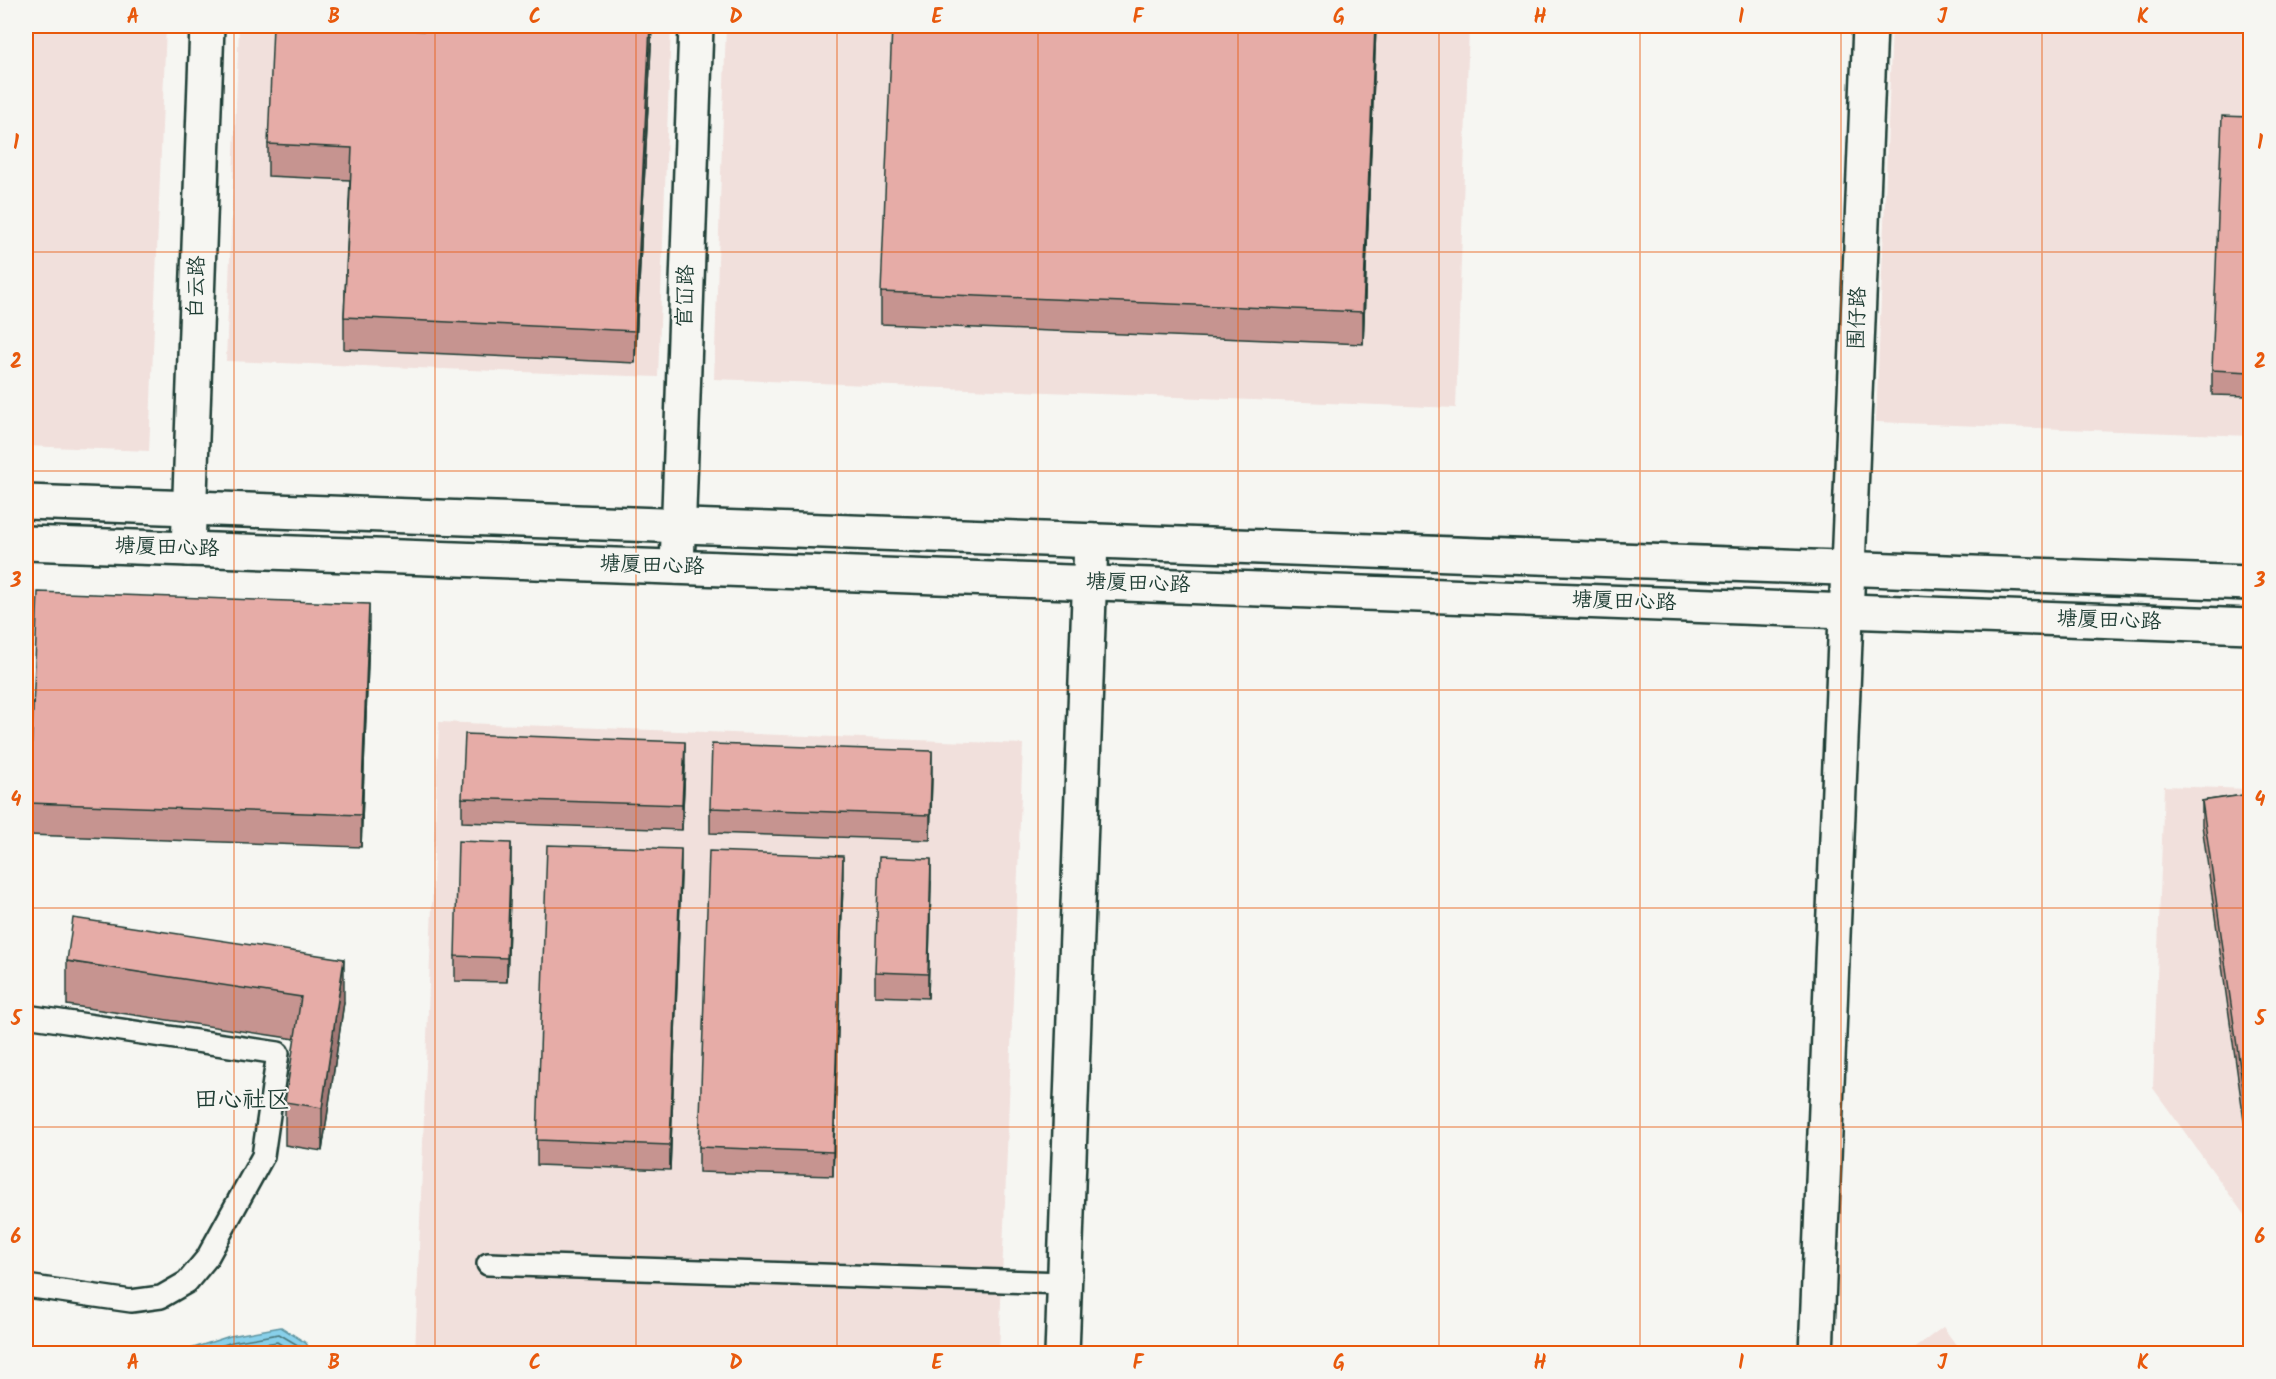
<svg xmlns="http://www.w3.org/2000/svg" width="2276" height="1379" font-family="Kalam,'LXGW WenKai TC',sans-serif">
<rect width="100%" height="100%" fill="#f6f6f2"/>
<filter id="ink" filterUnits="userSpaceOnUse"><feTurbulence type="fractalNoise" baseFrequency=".0167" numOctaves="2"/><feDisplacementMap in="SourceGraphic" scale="12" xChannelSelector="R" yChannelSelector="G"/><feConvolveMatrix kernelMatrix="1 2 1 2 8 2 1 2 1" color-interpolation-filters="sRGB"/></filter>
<g filter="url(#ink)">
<!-- built -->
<g fill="#f1e0dc">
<polygon points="26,26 166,26 149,451 26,446"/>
<polygon points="239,26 671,26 658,377 226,361"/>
<polygon points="726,26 1469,26 1456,408 714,379"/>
<polygon points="1892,26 2250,26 2250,436 1876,422"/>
<polygon points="439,722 1023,744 999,1353 415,1354"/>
<polygon points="2164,786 2250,789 2250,1223 2153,1088"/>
<polygon points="1943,1327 1962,1353 1908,1353"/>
</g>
<!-- water -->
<polygon fill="#88d0ea" stroke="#5e95a1" stroke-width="1.5" points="281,1327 306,1343 312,1353 178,1353 230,1336"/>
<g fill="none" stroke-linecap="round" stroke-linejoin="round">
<!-- shore -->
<g stroke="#49787d" stroke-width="1.5">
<polyline points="197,1354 232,1342 279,1334 301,1347 305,1354"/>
<polyline points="220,1354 234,1349 277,1342 296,1354"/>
</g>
<defs>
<g id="lane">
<polyline points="26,1016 278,1053 263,1156 207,1258 187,1282 161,1297 131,1301 26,1286"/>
<polyline points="488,1264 1065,1283"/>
</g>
<g id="street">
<polyline points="188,549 207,26"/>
<polyline points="677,567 696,26"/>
<polyline points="1062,1354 1091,541"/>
<polyline points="1816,1354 1870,26"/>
</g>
<g id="secondary">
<polyline points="26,502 2250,583"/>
<polyline points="26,543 2250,626"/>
</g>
</defs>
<!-- lane casing -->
<use href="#lane" stroke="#1f3d34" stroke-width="26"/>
<!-- street casing -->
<use href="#street" stroke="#1f3d34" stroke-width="38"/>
<!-- secondary casing -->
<use href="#secondary" stroke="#1f3d34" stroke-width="38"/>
<!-- lane -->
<use href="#lane" stroke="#f6f6f2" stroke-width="21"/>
<!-- street -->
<use href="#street" stroke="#f6f6f2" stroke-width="33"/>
<!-- secondary -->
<use href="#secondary" stroke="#f6f6f2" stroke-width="33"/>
</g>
<!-- wall -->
<g fill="#c69490" stroke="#1f3d34" stroke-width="1.5">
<polygon points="430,26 652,26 635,363 344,349 344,317 350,180 268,176 268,144 430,31"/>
<polygon points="1376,26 1363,344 881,324 881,292"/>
<polygon points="2250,117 2250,396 2212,395 2212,370"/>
<polygon points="369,635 361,847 29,835 29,803"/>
<polygon points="685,766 682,830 462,822 462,798"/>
<polygon points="932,775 930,840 710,833 710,808"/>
<polygon points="2250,794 2250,1162 2202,825 2202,801"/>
<polygon points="511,868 507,982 455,981 455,956"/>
<polygon points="681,873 670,1170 537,1165 537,1140"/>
<polygon points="843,881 833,1176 699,1172 699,1147"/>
<polygon points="931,883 928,998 875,996 875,972"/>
<polygon points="67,961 344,1002 322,1151 285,1145 285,1102 295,1039 67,1005"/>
</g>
<!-- shaded-wall -->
<g fill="#a17875" stroke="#1f3d34" stroke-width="1.5">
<polygon points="650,26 652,26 635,363 635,331"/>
<polygon points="1375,26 1376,26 1363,344 1363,312"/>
<polygon points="369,604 369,635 361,847 361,815"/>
<polygon points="685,742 685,766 682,830 682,805"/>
<polygon points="932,751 932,775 930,840 930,815"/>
<polygon points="511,843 511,868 507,982 507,958"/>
<polygon points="681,849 681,873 670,1170 670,1145"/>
<polygon points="843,856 843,881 833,1176 833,1152"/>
<polygon points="931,859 931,883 928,998 928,974"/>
<polygon points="344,959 344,1002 322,1151 322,1108"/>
</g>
<!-- building -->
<g fill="#e6aca7" stroke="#1f3d34" stroke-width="1.5">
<polygon points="273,26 319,26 430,31 430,26 650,26 635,331 344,317 352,148 268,144"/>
<polygon points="892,26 1375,26 1363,312 881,292"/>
<polygon points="2222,116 2250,117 2250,372 2212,370"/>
<polygon points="38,592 369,604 361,815 29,803"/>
<polygon points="465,734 685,742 682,805 462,798"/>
<polygon points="712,744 932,751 930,815 710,808"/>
<polygon points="2250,794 2250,1137 2202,801"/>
<polygon points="458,841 511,843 507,958 455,956"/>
<polygon points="547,845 681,849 670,1145 537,1140"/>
<polygon points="709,851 843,856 833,1152 699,1147"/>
<polygon points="879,857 931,859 928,974 875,972"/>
<polygon points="73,918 344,959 322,1108 285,1102 301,997 67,961"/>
</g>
</g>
<!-- grid -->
<path fill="none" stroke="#e8590c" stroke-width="1.5" stroke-opacity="0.55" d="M234,26V1354M435,26V1354M636,26V1354M837,26V1354M1038,26V1354M1238,26V1354M1439,26V1354M1640,26V1354M1841,26V1354M2042,26V1354M26,252H2250M26,471H2250M26,690H2250M26,908H2250M26,1127H2250"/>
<g text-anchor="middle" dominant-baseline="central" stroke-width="4.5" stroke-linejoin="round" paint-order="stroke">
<!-- street labels -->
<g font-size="21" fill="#1f3d34" stroke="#f6f6f2">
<text transform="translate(197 287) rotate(-88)">白云路</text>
<text transform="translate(686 296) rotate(-88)">官冚路</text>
<text transform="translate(1858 318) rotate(-88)">围仔路</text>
<text transform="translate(167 548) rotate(2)">塘厦田心路</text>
<text transform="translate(652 566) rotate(2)">塘厦田心路</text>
<text transform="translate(1138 584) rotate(2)">塘厦田心路</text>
<text transform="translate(1624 602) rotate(2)">塘厦田心路</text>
<text transform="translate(2109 621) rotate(2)">塘厦田心路</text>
</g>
<!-- quarter labels -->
<g font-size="24" fill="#1f3d34" stroke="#f6f6f2">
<text x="242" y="1100">田心社区</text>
</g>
</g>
<!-- margin -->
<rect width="2276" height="1379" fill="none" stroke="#f6f6f2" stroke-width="66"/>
<rect x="33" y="33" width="2210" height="1313" fill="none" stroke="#e8590c" stroke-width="2"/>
<g font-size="20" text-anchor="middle" font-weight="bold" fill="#e8590c">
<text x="133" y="23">A</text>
<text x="334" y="23">B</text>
<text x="535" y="23">C</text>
<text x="736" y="23">D</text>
<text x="937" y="23">E</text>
<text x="1138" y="23">F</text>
<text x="1339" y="23">G</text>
<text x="1540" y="23">H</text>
<text x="1741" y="23">I</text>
<text x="1942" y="23">J</text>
<text x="2143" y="23">K</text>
<text x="16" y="149">1</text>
<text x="2260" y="149">1</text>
<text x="16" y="368">2</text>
<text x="2260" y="368">2</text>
<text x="16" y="587">3</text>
<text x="2260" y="587">3</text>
<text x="16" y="806">4</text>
<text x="2260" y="806">4</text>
<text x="16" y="1025">5</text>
<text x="2260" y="1025">5</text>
<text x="16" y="1243">6</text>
<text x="2260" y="1243">6</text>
<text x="133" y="1369">A</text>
<text x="334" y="1369">B</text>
<text x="535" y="1369">C</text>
<text x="736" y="1369">D</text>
<text x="937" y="1369">E</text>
<text x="1138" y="1369">F</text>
<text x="1339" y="1369">G</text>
<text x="1540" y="1369">H</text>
<text x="1741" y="1369">I</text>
<text x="1942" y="1369">J</text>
<text x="2143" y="1369">K</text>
</g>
</svg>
